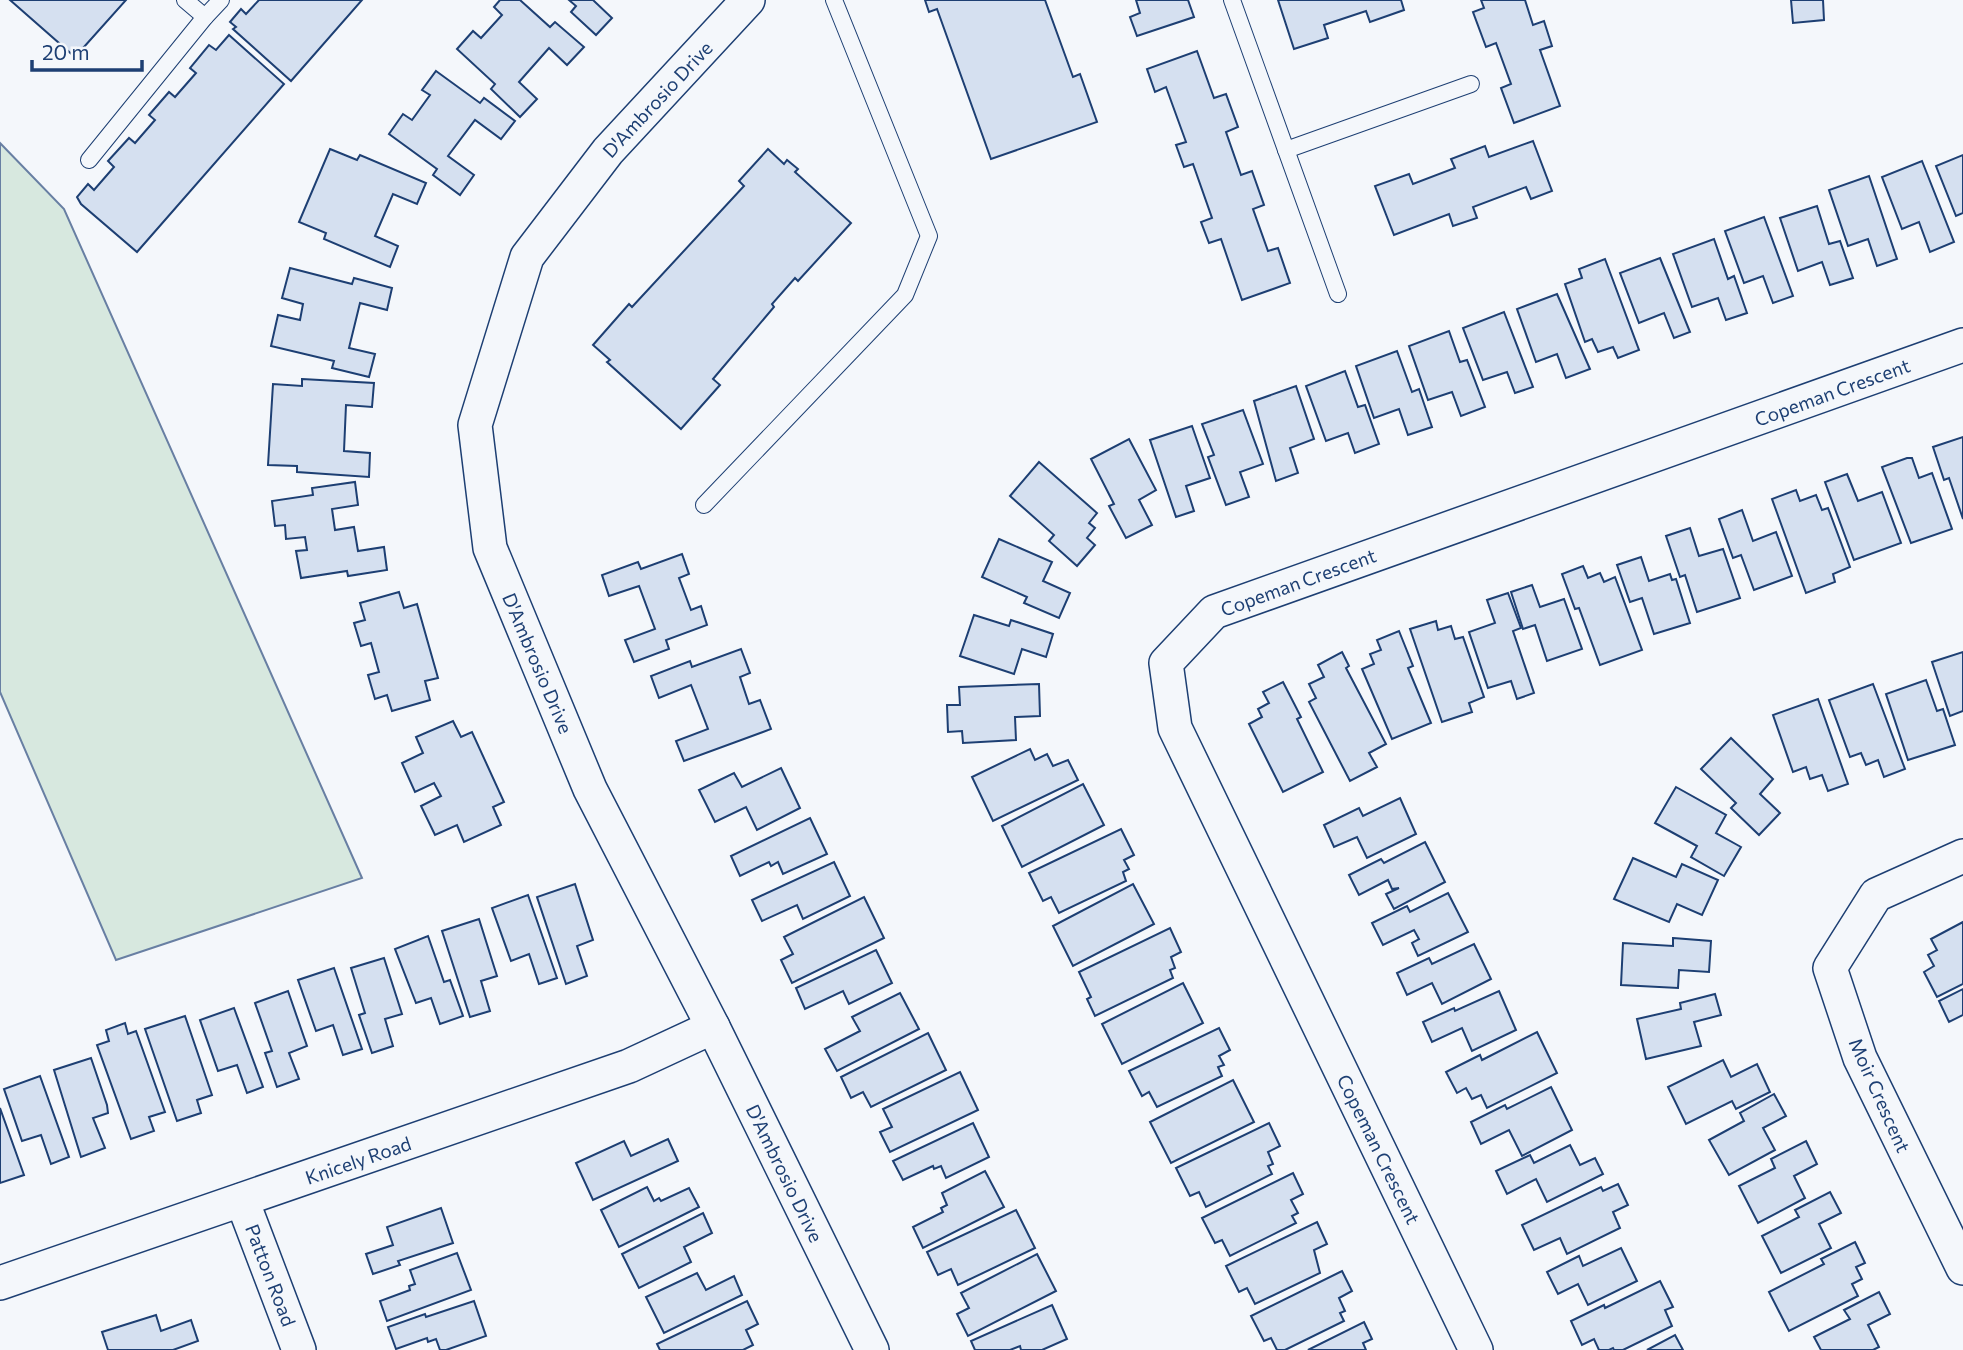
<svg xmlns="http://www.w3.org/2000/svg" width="1963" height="1350" font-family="Commissioner,sans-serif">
<rect width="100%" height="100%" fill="#f4f7fb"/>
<!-- green -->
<polygon fill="#d7e8df" stroke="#687fa3" stroke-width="2" points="0,143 64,209 362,878 116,960 0,692"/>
<!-- building -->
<g fill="#d5e0f0" stroke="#1d3f73" stroke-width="2">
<polygon points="10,0 126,0 75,57"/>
<polygon points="259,0 362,0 291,81 233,29 236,27 230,22 241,9 246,14"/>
<polygon points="500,0 520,0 550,27 555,22 584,47 567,65 549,48 519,82 537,99 520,117 491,89 495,84 457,49 473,31 481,38 502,15 494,7"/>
<polygon points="569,0 593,0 612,18 596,35 571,12 576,6"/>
<polygon points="925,0 1045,0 1073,77 1080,74 1097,122 991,159 937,9 929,12"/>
<polygon points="1136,0 1188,0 1194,17 1137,36 1130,17 1140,13"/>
<polygon points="1278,0 1401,0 1404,10 1370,22 1366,11 1324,25 1328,38 1294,49"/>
<polygon points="1481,0 1525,0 1533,25 1544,21 1552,46 1540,50 1560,106 1514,123 1501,88 1511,84 1496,43 1486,47 1473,12 1484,8"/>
<polygon points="1791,0 1823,0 1824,20 1793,23"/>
<polygon points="229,35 284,84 137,252 81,204 77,197 88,184 94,190 114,167 108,161 129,138 135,143 155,120 149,115 169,92 175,97 196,73 190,68 209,45 216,50"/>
<polygon points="1197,51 1214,98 1226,94 1238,127 1226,132 1241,175 1252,171 1264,205 1253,209 1268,251 1278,248 1290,283 1242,300 1221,239 1209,243 1201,222 1212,218 1193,164 1184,167 1176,145 1186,142 1166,87 1155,92 1147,69"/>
<polygon points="436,71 480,103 484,98 515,121 501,139 475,120 448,156 474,175 460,195 433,175 437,169 389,134 403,114 412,120 430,95 422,90"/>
<polygon points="1533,141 1552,191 1531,199 1526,187 1473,207 1477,218 1453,226 1449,214 1394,235 1375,186 1409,174 1413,184 1455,168 1451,159 1485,146 1489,157"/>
<polygon points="330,149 357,160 360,155 426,183 417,204 393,194 375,236 398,246 390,267 324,239 326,233 299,222"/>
<polygon points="768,149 784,164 787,160 798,169 795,172 851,223 798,281 795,278 772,304 774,307 713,379 720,385 681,429 607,362 610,360 593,345 629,304 632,307 744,186 739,181"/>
<polygon points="1963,155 1963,213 1956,216 1936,166"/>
<polygon points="1922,161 1954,242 1930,252 1919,222 1902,229 1882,177"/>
<polygon points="1869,176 1897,259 1877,266 1868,239 1848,246 1829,190"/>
<polygon points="1817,206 1829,244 1840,241 1853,278 1830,285 1822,262 1798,271 1780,218"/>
<polygon points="1764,217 1793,296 1773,303 1763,276 1744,283 1725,231"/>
<polygon points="1714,239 1728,279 1734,276 1747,313 1726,320 1718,298 1692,307 1673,254"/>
<polygon points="1660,258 1690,332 1674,338 1664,313 1639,323 1620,273"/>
<polygon points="1605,259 1639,350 1618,358 1613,347 1598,352 1592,339 1585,342 1565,284 1582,278 1579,269"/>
<polygon points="290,268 352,284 354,278 392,288 387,310 360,303 349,348 375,354 369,377 332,368 334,361 271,346 278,315 300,320 303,304 282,298"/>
<polygon points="1557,294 1590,369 1566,378 1557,354 1536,362 1517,309"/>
<polygon points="1504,312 1533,387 1515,393 1507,372 1483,380 1463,328"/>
<polygon points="1449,331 1460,362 1467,360 1485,407 1461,416 1452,392 1428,400 1409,346"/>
<polygon points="1397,351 1412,392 1419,389 1432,427 1408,435 1399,409 1374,418 1356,366"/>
<polygon points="1345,371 1358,407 1365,405 1379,444 1355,453 1348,433 1326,441 1306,386"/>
<polygon points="302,379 374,383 372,407 346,405 344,451 370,453 369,477 297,472 297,466 268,465 273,384 302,386"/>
<polygon points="1296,386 1314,439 1290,448 1298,473 1276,481 1254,401"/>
<polygon points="1243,410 1263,464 1240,472 1249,497 1226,505 1208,457 1214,455 1202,424"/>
<polygon points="1192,426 1210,478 1186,486 1194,511 1176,517 1150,440"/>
<polygon points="1963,437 1963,519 1949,478 1944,480 1933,447"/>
<polygon points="1129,439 1156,490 1139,500 1152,525 1126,538 1109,506 1114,504 1091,459"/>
<polygon points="1907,458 1912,458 1919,478 1932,473 1952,529 1911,543 1882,467"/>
<polygon points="1039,462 1097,513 1089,523 1095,528 1087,538 1095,545 1077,566 1049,541 1054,535 1010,496"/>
<polygon points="1847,474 1858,501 1882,492 1901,543 1854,560 1825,482"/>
<polygon points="355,482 358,505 332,509 335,530 354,527 358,551 384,547 387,570 348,576 347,571 301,578 296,551 307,550 305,537 286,539 285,525 275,526 272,501 313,495 312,488"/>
<polygon points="1796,490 1800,501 1816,495 1822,510 1828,508 1850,567 1833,574 1835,582 1806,593 1772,499"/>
<polygon points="1742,510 1753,541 1776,532 1792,576 1754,590 1741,555 1733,558 1719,519"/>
<polygon points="1690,528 1699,556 1723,549 1740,598 1697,612 1685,575 1680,577 1666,536"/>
<polygon points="999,539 1052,562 1043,581 1070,593 1059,618 1024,603 1027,597 982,577"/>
<polygon points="682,554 689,574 679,578 691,610 701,606 707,625 666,640 669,649 634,662 625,640 655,629 639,586 609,596 602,575 638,562 641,569"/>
<polygon points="1641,557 1649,581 1670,574 1672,580 1676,579 1690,623 1654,634 1642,598 1630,602 1617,565"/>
<polygon points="1583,566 1588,578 1600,573 1604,582 1615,577 1642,650 1600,665 1579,608 1575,609 1562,574"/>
<polygon points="1532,585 1540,607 1564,599 1582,649 1547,661 1535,625 1523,629 1511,592"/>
<polygon points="399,592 404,608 417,604 438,678 425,681 430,700 392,711 387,695 375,699 368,675 379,672 371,643 361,646 354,623 365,620 360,603"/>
<polygon points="1508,593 1521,628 1513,631 1534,693 1517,699 1511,681 1488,688 1469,632 1495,623 1487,600"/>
<polygon points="974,615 1009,626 1011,620 1053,634 1046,657 1022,649 1014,674 960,656"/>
<polygon points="1436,621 1438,630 1451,626 1455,639 1463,637 1484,697 1469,703 1472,712 1442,722 1410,629"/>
<polygon points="1399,631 1413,666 1408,668 1431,723 1392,739 1362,669 1374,664 1370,654 1381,650 1377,640"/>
<polygon points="741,649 750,673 740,677 749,704 760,700 771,729 684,761 676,741 708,729 691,685 659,698 651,676 690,661 692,667"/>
<polygon points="1342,652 1349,666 1346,668 1386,744 1369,753 1377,767 1350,781 1309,702 1316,698 1309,684 1324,677 1318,665"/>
<polygon points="1963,652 1963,711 1950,716 1932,662"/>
<polygon points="1926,680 1937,711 1943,709 1955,745 1908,760 1886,694"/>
<polygon points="1283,682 1301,717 1297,719 1323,772 1283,792 1249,724 1262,717 1258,709 1269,703 1263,692"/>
<polygon points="1039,684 1040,716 1015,717 1016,740 963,743 962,731 948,732 947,705 960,705 959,687"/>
<polygon points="1873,684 1905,769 1884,777 1878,760 1866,765 1861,753 1850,757 1829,700"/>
<polygon points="1818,699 1848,784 1828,791 1822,775 1810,779 1806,767 1793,772 1773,715"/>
<polygon points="453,721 461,737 472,732 504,802 493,807 501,825 464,842 457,825 435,835 421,806 441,796 434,783 415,792 402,763 423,753 416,737"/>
<polygon points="1731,738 1773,779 1760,794 1780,813 1759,835 1731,808 1736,803 1701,769"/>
<polygon points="1030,749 1035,760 1047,754 1053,766 1068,760 1078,780 993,821 972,777"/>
<polygon points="781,768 800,808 757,830 746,807 715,822 699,790 734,773 742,787"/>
<polygon points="1083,784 1104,825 1022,867 1002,826"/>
<polygon points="1676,787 1726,815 1716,833 1741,847 1724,876 1691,857 1697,846 1655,823"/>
<polygon points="1400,798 1416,834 1367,858 1357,837 1334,847 1324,825 1359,808 1363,816"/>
<polygon points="810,818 827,854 783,874 778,862 771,866 769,862 740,876 731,856"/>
<polygon points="1121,829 1134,855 1124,860 1129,869 1123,872 1126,881 1059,913 1051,897 1043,901 1029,873"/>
<polygon points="1425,842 1445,882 1394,909 1386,894 1399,888 1392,889 1388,880 1359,895 1349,875 1381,859 1384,863"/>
<polygon points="1633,858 1676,877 1682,864 1718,880 1702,915 1677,904 1669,922 1614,899"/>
<polygon points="834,862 850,896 803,919 797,905 762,921 752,900"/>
<polygon points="575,884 593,940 577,946 587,976 566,984 537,897"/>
<polygon points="1133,884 1154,924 1073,966 1053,926"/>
<polygon points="1448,893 1468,932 1418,956 1412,943 1419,939 1414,930 1383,945 1372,923 1407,906 1410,912"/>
<polygon points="528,895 557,978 539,984 529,954 511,961 492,908"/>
<polygon points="864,897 884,938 792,983 781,960 793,954 784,937"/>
<polygon points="479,919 497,976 481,981 490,1011 470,1017 442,931"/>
<polygon points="1963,922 1963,984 1937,997 1924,972 1934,966 1928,955 1937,950 1931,939"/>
<polygon points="1170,928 1181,952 1171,957 1175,968 1170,970 1173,978 1095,1016 1087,999 1091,997 1079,972"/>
<polygon points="428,936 444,982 450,980 463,1016 440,1024 431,998 416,1003 395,949"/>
<polygon points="1673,938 1711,941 1709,972 1679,970 1678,988 1621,985 1623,943 1673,946"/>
<polygon points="1474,944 1491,979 1442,1004 1432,983 1407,995 1397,973 1429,958 1432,964"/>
<polygon points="876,950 892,983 849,1004 843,991 805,1009 796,988"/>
<polygon points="384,958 402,1014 385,1019 393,1046 372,1053 359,1015 365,1013 351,968"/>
<polygon points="334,968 362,1049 343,1055 333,1025 316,1031 298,980"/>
<polygon points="1183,983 1203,1023 1122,1064 1102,1024"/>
<polygon points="1963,989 1963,1015 1949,1022 1939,1001"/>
<polygon points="288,991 307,1046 289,1053 299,1079 277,1087 265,1053 272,1051 255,1003"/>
<polygon points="1499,991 1516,1030 1472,1051 1462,1028 1432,1042 1423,1022 1454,1008 1455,1011"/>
<polygon points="900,993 919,1029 837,1071 825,1049 860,1031 852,1017"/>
<polygon points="1715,994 1721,1015 1694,1022 1701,1046 1646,1059 1637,1019 1681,1009 1680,1003"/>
<polygon points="234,1008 263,1087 247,1093 237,1065 218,1071 200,1020"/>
<polygon points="185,1016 212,1095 197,1100 201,1113 177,1121 145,1029"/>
<polygon points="125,1023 128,1034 136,1031 165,1112 149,1117 154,1131 131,1139 97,1045 109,1041 106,1030"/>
<polygon points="1219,1028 1230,1050 1219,1056 1224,1065 1218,1067 1222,1076 1157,1107 1149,1092 1142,1096 1129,1071"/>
<polygon points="1537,1032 1557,1073 1487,1108 1481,1095 1472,1099 1466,1088 1457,1093 1446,1072 1480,1055 1482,1060"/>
<polygon points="928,1033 946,1070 871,1107 863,1092 851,1098 841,1077"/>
<polygon points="91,1058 107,1105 108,1113 93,1118 105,1148 81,1157 54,1070"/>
<polygon points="1723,1060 1731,1077 1757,1064 1770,1092 1736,1109 1732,1101 1686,1124 1668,1087"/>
<polygon points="960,1072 978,1110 890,1152 880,1132 892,1127 883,1109"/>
<polygon points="40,1076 69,1157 51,1164 41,1135 22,1141 4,1089"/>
<polygon points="1233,1080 1254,1122 1171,1163 1150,1122"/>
<polygon points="1551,1087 1572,1130 1522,1156 1509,1130 1481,1144 1471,1122 1505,1105 1507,1109"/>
<polygon points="1774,1094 1786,1116 1763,1128 1775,1150 1729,1175 1709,1140 1744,1121 1740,1113"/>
<polygon points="0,1108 24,1175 0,1183"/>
<polygon points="973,1123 989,1157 946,1178 941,1166 934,1169 933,1166 903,1180 893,1161"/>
<polygon points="1269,1123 1280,1146 1268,1152 1273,1164 1268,1166 1272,1174 1206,1207 1199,1192 1190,1196 1176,1168"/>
<polygon points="668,1139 678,1161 593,1200 576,1163 624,1141 631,1156"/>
<polygon points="1806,1141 1817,1164 1794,1176 1805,1198 1758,1223 1739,1186 1775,1168 1771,1159"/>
<polygon points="1570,1145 1580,1165 1595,1158 1603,1174 1547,1202 1536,1179 1507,1194 1496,1171 1530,1155 1534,1163"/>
<polygon points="985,1171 1004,1207 923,1248 913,1227 943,1212 941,1208 947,1205 942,1193"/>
<polygon points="1293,1173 1303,1194 1291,1200 1298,1213 1292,1216 1296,1223 1230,1256 1222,1240 1215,1243 1202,1218"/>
<polygon points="1618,1184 1628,1205 1613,1212 1620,1228 1567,1254 1560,1238 1534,1250 1522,1225 1601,1187 1603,1191"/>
<polygon points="647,1187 654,1201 659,1198 661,1201 689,1188 699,1207 619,1247 601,1210"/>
<polygon points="1830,1192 1841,1213 1819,1224 1831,1248 1781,1273 1762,1236 1799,1217 1795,1210"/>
<polygon points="441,1208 453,1243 398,1261 400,1265 373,1274 366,1254 393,1245 387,1227"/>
<polygon points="1016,1210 1035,1248 958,1285 951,1269 938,1275 927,1252"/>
<polygon points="703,1213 712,1233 684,1247 691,1262 639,1288 622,1254"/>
<polygon points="1317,1222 1327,1244 1314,1250 1320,1273 1255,1304 1247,1288 1239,1292 1226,1266"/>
<polygon points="1855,1242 1865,1263 1856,1267 1862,1279 1852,1284 1858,1296 1789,1331 1769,1292 1824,1264 1821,1259"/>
<polygon points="1621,1248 1637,1281 1588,1305 1578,1284 1558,1294 1547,1272 1579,1256 1583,1266"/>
<polygon points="457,1253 471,1290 387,1321 380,1301 410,1290 409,1286 415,1284 410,1270"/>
<polygon points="1037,1254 1056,1291 968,1336 957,1314 969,1308 961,1293"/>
<polygon points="1342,1271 1352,1291 1339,1298 1345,1311 1340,1313 1344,1321 1285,1350 1277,1350 1271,1338 1264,1341 1251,1316"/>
<polygon points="697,1273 706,1290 734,1276 742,1295 664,1333 646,1297"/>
<polygon points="1660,1281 1673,1307 1665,1310 1672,1326 1623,1350 1614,1350 1613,1348 1609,1350 1599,1350 1594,1339 1582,1345 1571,1321 1604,1305 1605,1308"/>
<polygon points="1879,1292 1890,1314 1868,1325 1879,1347 1873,1350 1821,1350 1814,1337 1850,1319 1844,1310"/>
<polygon points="474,1301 486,1336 446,1350 440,1350 436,1339 428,1342 427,1338 396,1349 388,1327 425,1314 426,1317"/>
<polygon points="747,1301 758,1324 746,1330 753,1345 743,1350 660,1350 657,1344"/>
<polygon points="1052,1305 1067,1339 1042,1350 1021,1350 1020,1346 1010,1350 975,1350 971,1341"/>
<polygon points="156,1315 161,1331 191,1320 198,1341 173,1350 108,1350 102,1332"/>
<polygon points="1364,1322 1372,1339 1363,1343 1366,1350 1308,1350"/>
<polygon points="1675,1335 1683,1350 1647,1350"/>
</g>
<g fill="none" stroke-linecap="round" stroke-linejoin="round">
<defs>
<g id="lane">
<polyline points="185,0 205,17"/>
<polyline points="1232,0 1338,294"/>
<polyline points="1286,150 1471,84"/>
<polyline points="89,160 205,17 221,0"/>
<polyline points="704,505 905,295 929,236 834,0"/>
</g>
<g id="street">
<polyline points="748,0 608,151 527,257 475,425 490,548 590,789 713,1027 872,1350"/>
<polyline points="1963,856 1876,895 1830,968 1860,1058 1963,1268"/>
<polyline points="242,1200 299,1350"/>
<polyline points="0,1283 629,1066 713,1027"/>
<polyline points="1476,1350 1175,728 1166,663 1214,612 1963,345"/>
</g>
</defs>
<!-- lane casing -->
<use href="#lane" stroke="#1d3f73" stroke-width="18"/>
<!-- street casing -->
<use href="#street" stroke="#1d3f73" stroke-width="36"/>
<!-- lane -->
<use href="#lane" stroke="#f4f7fb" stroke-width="16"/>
<!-- street -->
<use href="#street" stroke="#f4f7fb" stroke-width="33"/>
</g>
<g text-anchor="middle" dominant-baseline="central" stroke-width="5" stroke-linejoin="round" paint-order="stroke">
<!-- street labels -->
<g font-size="19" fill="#1d3f73" stroke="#f4f7fb">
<text transform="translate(657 99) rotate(-47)">D'Ambrosio Drive</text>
<text transform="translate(1832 392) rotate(-20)">Copeman Crescent</text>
<text transform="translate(1298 582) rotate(-20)">Copeman Crescent</text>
<text transform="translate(538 663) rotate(67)">D'Ambrosio Drive</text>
<text transform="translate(1880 1095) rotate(66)">Moir Crescent</text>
<text transform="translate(1379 1149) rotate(64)">Copeman Crescent</text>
<text transform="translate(358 1160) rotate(-19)">Knicely Road</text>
<text transform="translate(785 1173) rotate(64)">D'Ambrosio Drive</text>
<text transform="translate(271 1275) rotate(69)">Patton Road</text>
</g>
</g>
<!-- scale -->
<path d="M32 60v10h110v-10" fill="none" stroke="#1d3f73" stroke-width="3.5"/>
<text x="42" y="60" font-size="21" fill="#1d3f73" stroke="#f4f7fb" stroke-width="5" paint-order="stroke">20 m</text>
</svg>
